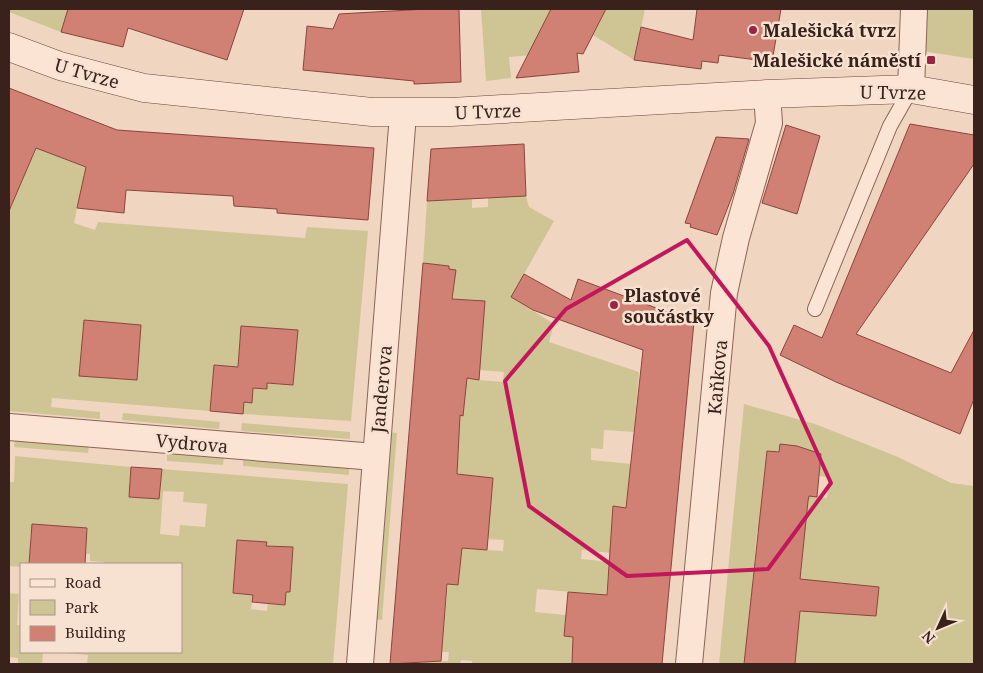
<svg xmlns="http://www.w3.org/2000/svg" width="983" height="673" font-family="'Noto Serif',serif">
<rect width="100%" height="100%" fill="#f0d5c0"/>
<!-- green -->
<g fill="#cfc594" fill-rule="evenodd">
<polygon points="9,9 68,9 61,32 9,12"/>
<polygon points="481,9 551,9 531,55 509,57 511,78 486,81"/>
<polygon points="606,9 645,9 634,60 593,35"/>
<polygon points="924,9 974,9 974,59 922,51"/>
<path d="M36,146L86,167L74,223L95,230L98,222L305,238L307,227L368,231L351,421L243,414L244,402H252L253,388L266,389L267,383L293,385L298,330L241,326L238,367L214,366L210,411L52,398L51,407L100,412V419L9,411V185L18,189ZM84,320L141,325L137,380L80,376Z"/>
<path d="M526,196L529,207L554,221L511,297L554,324L549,342L639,372L634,432L604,430L603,449L591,448V460L631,464L621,554L582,550L581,559L609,562L600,664H584V653L573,652L572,664H472V661L461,660L460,664H422V661H448L449,652H442L448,584L458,585L460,569L456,473L460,415H463L465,401L462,400L484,301L452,299L456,270L449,269V266L423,263L427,201L472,199V208L488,207V198ZM479,370L504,372L503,382L478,380ZM470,475L493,478L492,495L469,493ZM471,538L504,540L503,551L470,549ZM537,589L596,594L594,618L535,612ZM566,618L593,621L591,639L564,636Z"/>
<path d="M744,404L815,424L898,457L951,483L974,486V664H795L797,643L769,640V629L748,628L744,664H719ZM780,444L819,476L829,477L827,498L809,496L808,501L775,498L763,489L767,451L779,452ZM757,531L778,534L777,589L752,586ZM827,582L879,587L876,616Z"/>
<polygon points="123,413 220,422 219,429 122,420"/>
<polygon points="242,423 350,432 350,439 241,431"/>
<polygon points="388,432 397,433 382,620 374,619"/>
<polygon points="15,439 89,445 88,453 14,447"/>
<polygon points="167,452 224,456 223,465 167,461"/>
<path d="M15,456L131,467L129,497L159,499L162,469L348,484L333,664H87L88,655L56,652H181V564H104V562L90,561V554H86L87,528L56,526L55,533L31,531L29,564H21V567L9,566V482H14ZM163,491L184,492L183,502L207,504L205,527L180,525L179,536L160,534ZM237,540L267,542L266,546L293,547L290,591L286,592L285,605L268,603L267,611L251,609L253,595L233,593Z"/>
<polygon points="243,458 349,467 349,475 243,466"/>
<polygon points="9,593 19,594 17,625 21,625 21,652 43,652 42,664 18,664 18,658 9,657"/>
</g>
<!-- building -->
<g fill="#d18074" stroke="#8b453b">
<polygon points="68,9 244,9 227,60 128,28 123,47 61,32"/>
<polygon points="427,9 459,9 461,82 414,84 414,81 303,70 307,26 333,29 339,14"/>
<polygon points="551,9 606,9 583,54 577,53 579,72 516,78"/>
<polygon points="697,9 781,9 772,62 719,55 718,63 702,61 701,69 634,60 641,27 693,40"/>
<polygon points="9,88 117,130 374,148 368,220 277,213 277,209 234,206 233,196 126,190 124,213 77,208 86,167 36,148 9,211"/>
<polygon points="910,124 974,135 974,164 856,334 951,373 974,330 974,399 960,434 836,382 780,355 794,325 822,338"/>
<polygon points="786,125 820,136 797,214 762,203"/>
<polygon points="716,137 749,139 733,194 717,235 690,227 691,224 685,223"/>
<polygon points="524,144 526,196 427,201 431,149"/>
<polygon points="423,263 449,266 449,269 456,270 452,299 485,301 479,380 467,378 463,416 460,415 457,474 493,478 487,550 462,548 458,585 447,584 441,661 390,664"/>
<polygon points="524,274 571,300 578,279 694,322 662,664 572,664 573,637 564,636 568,592 607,595 613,506 626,508 643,350 533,310 511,297"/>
<polygon points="84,320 141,325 137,380 79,376"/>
<polygon points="241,326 298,330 293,385 267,383 267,389 253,388 252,403 244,402 243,414 210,411 214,365 238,367"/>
<polygon points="780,444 797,446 821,454 817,497 809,496 808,501 800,579 879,587 876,616 800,611 795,664 744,664 767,451 779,452"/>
<polygon points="131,467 162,469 159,499 129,497"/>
<polygon points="32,524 87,528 85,564 29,564"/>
<polygon points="237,540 267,542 266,546 293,547 290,592 286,592 285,605 252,602 253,595 233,593"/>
</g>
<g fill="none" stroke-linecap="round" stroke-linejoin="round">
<defs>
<polyline id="lane" points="815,309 890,126 911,89"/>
<g id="street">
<polyline points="911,89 914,9"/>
<polyline points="9,427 375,457"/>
<polyline points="360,664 403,114"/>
<polyline points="689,664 724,293 736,238 769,123 767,94"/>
</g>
<polyline id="secondary" points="9,47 60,66 144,88 372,112 451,112 767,94 911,89 974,100"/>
</defs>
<!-- lane casing -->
<use href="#lane" stroke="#8b6457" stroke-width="16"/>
<!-- street casing -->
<use href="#street" stroke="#8b6457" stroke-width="28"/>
<!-- secondary casing -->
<use href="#secondary" stroke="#6c453a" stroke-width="29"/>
<!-- lane -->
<use href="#lane" stroke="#fbe4d4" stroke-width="14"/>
<!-- street -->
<use href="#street" stroke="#fbe4d4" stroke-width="26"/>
<!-- secondary -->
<use href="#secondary" stroke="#fbe4d4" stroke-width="28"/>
</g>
<!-- marked area -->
<path fill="none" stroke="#c2185b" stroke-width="4" stroke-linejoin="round" d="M687,240L769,346L831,483L768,569L627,576L529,506L505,381L566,309Z"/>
<!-- markers -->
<g fill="#9d2346" stroke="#f7e1d0" stroke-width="2">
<circle cx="753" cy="30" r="5"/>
<rect x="926" y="55" width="10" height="10" rx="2.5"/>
<circle cx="614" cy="305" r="5"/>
</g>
<g text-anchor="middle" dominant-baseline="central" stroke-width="5" stroke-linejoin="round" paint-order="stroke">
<!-- poi labels -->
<g font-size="18" font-weight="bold" fill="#39221c" stroke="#f7e1d0" text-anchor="start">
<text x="763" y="30">Malešická tvrz</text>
<text x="921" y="60" text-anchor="end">Malešické náměstí</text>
<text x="624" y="295">Plastové<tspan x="624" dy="21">součástky</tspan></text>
</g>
<!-- street labels -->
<g font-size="18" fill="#39221c" stroke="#f7e1d0">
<text transform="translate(87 73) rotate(16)">U Tvrze</text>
<text transform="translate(893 92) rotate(1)">U Tvrze</text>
<text transform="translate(488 111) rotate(-2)">U Tvrze</text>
<text transform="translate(717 377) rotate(-85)">Kaňkova</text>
<text transform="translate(381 389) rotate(-85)">Janderova</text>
<text transform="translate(192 443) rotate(5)">Vydrova</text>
</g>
</g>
<!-- border -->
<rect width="983" height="673" fill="none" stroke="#39221c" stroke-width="20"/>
<!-- legend -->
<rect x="20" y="563" width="162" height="90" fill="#f7e1d0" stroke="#ab9588"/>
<rect x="30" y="579" width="25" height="8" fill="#fbe4d4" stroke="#ab9588"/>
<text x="65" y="588" font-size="15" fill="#39221c">Road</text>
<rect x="30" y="600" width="25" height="15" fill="#cfc594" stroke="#ab9588"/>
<text x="65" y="613" font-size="15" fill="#39221c">Park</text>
<rect x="30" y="626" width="25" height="15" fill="#d18074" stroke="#ab9588"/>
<text x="65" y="638" font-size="15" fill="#39221c">Building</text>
<!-- north arrow -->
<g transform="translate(938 628) rotate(226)" stroke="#f7e1d0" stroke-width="4" paint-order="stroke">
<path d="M0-4L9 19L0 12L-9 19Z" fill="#39221c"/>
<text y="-8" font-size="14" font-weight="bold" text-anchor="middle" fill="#39221c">N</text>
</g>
</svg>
